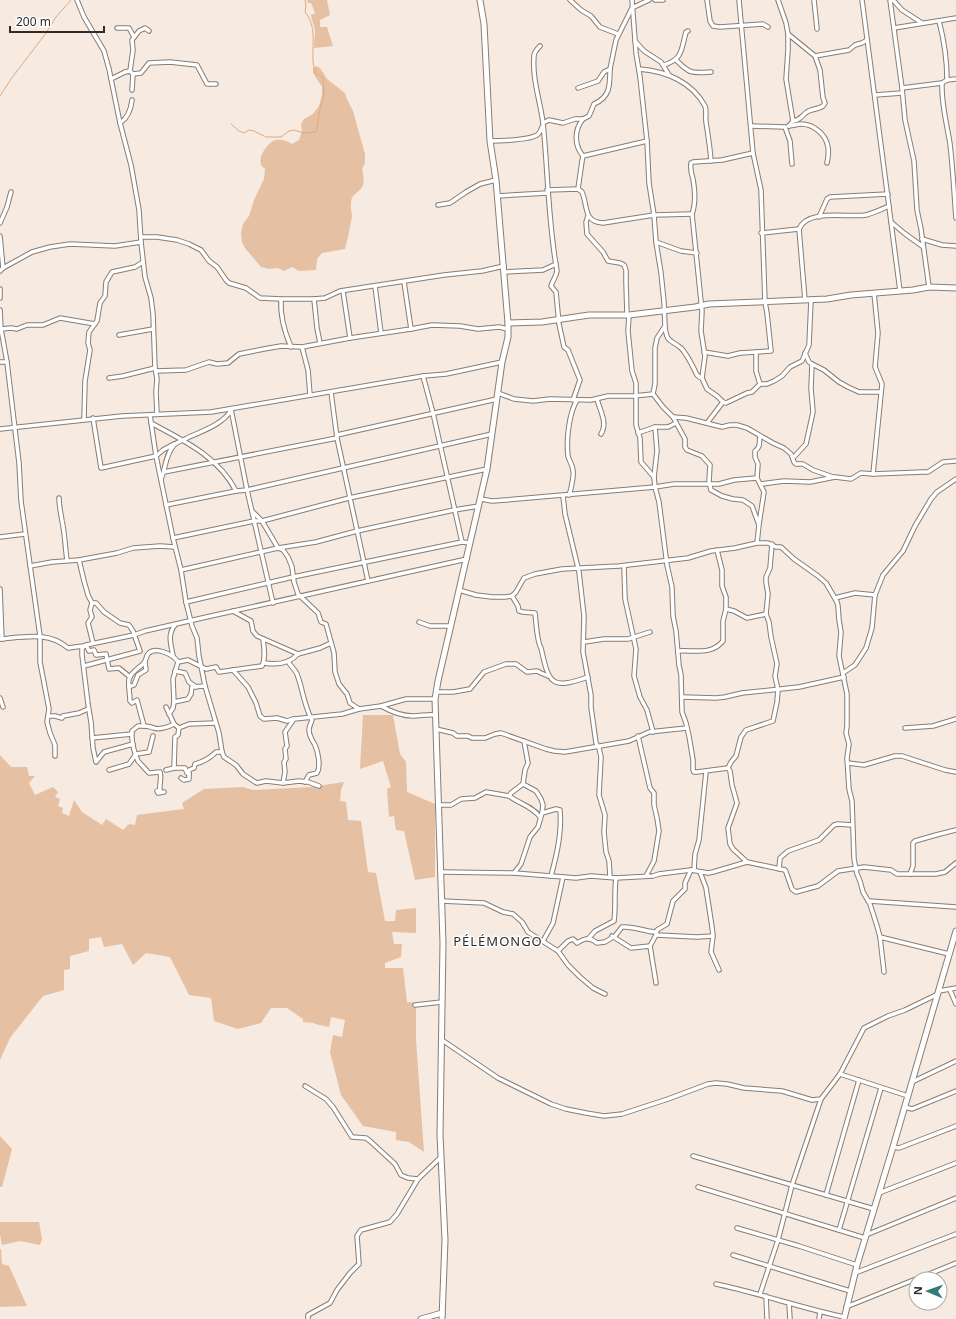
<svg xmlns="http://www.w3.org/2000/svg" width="956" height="1319" font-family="'Noto Sans',sans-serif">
<rect width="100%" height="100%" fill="#f6eae1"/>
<!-- green -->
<g fill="#e5c0a3">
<polygon points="307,0 327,0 330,15 320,20 320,27 327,27 333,46 314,48 315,31 311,15 315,13 311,3 308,3"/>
<path d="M316,66L320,68L327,79L345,93L347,99L353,111L365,154V163L362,169C369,197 352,187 351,203C350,207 352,212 352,216C350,227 348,238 345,249L322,253L317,259L316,270L299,271L292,267L284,271L278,268L269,269L261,267L245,248L242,242L241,233L243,224L249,216L254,200L264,179L265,169C263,167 261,166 261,164C258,156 269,141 276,140C282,139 287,141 292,144L299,140L302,131L301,124L304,119L313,114L319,106L322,95V87L313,73V68Z"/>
<polygon points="363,715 393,715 400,754 406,762 407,792 435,804 435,877 415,880 404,831 396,830 394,816 389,817 387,789 391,787 383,761 360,769"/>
<polygon points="0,755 11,767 27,767 29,776 35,776 29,783 35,795 53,787 58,792 55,797 60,799 58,806 63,808 62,813 69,816 74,800 82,812 102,825 106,819 123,830 129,824 135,825 137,815 184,809 182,803 204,789 243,787 253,790 311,787 344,782 341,790 340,801 346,802 348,820 361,821 368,872 376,873 385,921 395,921 396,910 416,908 416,933 392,932 394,944 402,944 401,957 385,963 385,968 403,968 407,1002 416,1003 416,1040 424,1152 409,1142 396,1140 396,1132 363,1126 341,1095 330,1052 333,1035 342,1037 345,1020 331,1017 329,1027 315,1024 314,1023 303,1022 303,1019 287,1008 271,1008 261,1023 238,1029 214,1021 211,998 189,995 170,957 146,953 133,965 122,944 104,947 101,937 89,939 89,951 70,956 70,969 64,970 64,990 43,996 10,1038 0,1060"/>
<polygon points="0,1136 12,1149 2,1187 0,1187"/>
<polygon points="0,1222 39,1222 42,1239 40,1245 20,1241 2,1245 0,1234"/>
<polygon points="0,1249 1,1249 2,1264 9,1266 27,1306 0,1307"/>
</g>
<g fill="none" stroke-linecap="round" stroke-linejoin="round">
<!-- stream -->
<g stroke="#e0aa7f" stroke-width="1">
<polyline points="0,96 11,79 46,33 56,17 71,0"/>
<path d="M231,124L239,131L244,133L249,130L254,131L266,137H281L289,131L294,130L304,133L315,132L317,130L319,113L324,94L323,77L316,74C315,70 313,65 313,61C312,45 317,26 305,12L306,6L305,0"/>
</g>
<defs>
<g id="street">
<polyline points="77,0 84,17 104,51 109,69 120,123 131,165 139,210 141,242 145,277 151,298 153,314 155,368 157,379 156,392 157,414"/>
<polyline points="570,0 581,10 591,16 600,27 618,34"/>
<polyline points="632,0 636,53 640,77 647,141 649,183 654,215 656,242 661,273 664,302 665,326 657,338 655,348 655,384 653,394 663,407 673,417 685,439 685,447 687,450 702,456 710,465 709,482 711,490 722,496 733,499 743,500 752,506 759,525 757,543"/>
<polyline points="655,0 663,0"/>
<polyline points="707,0 710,21 713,26 720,27 763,24 768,27"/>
<polyline points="778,0 786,23 788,34 788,50 786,79 793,121"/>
<polyline points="814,0 817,29"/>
<polyline points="862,0 900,291"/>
<polyline points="890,0 902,88 905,120 914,161 917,210 921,229 929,287"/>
<polyline points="893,0 902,10 922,23"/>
<path d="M939,21C944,40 947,60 947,80"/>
<polyline points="117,28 129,28 134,37"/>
<polyline points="894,28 956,18"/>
<polyline points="788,34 815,56"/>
<polyline points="635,41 644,51 661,62 669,75"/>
<path d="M540,46C537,49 534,52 534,56C532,79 540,100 543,123C548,172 548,222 557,271C556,277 553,280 551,286L556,292L559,324L564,347L568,350L580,380L573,400"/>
<path d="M676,60C690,74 691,73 711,72"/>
<path d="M664,65C683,59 681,50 686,32L688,31"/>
<path d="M639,69C666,71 692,82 705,106C707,111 705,117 706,122C708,135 710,147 711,161"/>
<polyline points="130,71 133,50 132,40 139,31 145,28 149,31"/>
<polyline points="111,79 125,72 130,71 133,74 141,73 149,63 170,62 197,65 207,84 216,84"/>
<path d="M942,83C941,104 947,124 950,144C953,169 954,193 956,218"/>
<polyline points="578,88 598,81 604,72 610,69 616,40 632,8 649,0"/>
<polyline points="902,88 942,83 947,80 956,79"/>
<polyline points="132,90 133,74"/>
<polyline points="875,95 902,93"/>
<path d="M583,119C574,130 574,145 583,156"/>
<path d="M120,123C128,118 131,109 132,100"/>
<path d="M543,123L549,120L563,123L575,119H583L589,116L594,104C610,97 610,86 610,69"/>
<polyline points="751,126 785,127 790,141 792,164"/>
<path d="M788,126C792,126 797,124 801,124C813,124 826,134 828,147C829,152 828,158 827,163"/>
<path d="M789,126L793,121C801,120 802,115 807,112C811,109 819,109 823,106L825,103L823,98L820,70L815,56L849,50L855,45L862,43L867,40"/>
<path d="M490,141C500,141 529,140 537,135C540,133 541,130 542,127"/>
<polyline points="578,189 582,161 583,156 647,141"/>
<path d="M547,190L578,189L582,192C588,206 583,222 603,223L654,215L692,214"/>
<polyline points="497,196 547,193"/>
<polyline points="438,205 450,203 466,192 480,184 496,180"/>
<polyline points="588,216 586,222 587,234 603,252 608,261 620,263 624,265 626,270 626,282 627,315"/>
<polyline points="819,217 827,199 830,197 888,194"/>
<polyline points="891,222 904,233 922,246"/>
<polyline points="0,223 7,207 11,192"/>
<polyline points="761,233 799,229"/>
<polyline points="0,236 3,268"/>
<polyline points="141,237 157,237 177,240 189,244 201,250 209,261 217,267 226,280 229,283 246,288 260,298 281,299 314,299 325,298 340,291 444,275 482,271 504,266"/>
<polyline points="922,239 942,245 956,246"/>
<polyline points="656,242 681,251 697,253"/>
<polyline points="0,271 3,268 32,252 50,247 70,244 115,246 141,242"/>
<polyline points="504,272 543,270 556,264"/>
<polyline points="375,286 381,333"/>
<polyline points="0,289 0,298"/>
<polyline points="343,291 350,338"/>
<path d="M281,299C280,314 285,333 291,347"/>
<polyline points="314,299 317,328 320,343"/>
<path d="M805,300L799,229C808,208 848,218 866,215C874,213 882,209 889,206"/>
<polyline points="0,310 1,329 7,362 19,463 21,501 40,636 40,662 49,709 47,722 50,733 55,745 55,756"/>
<polyline points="629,315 628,331 632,371 636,383 636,425 640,438 641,462 654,477"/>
<path d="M665,327C667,343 670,339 681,348C686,353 690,361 693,367C696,372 696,377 702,378"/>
<polyline points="1,329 11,328 17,329 27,325 43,325 60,318 95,324"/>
<polyline points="411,329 432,325 460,326 478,329 499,327 508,329"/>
<polyline points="119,335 153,329"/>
<polyline points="302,347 308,370 310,395"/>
<polyline points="704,352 728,356 740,353 771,351 767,313 765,302 761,190 753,153 739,0"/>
<polyline points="756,352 756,371 760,384"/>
<polyline points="805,353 809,362 812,364 824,370 839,382 848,387 859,392 881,392"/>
<polyline points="0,362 7,362"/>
<polyline points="156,371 186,370 209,362 217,364 228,363 239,354 264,349 281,346 302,347 350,338 411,329 404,282"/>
<polyline points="423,376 433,413 462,542"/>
<polyline points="109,378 123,376 155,368"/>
<polyline points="760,384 767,384 774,381 782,376 790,367 802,361 809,345 811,300"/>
<polyline points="331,392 337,438 368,581"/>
<polyline points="498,393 514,399 533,401 550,399 591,400 608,396 634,396 653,394"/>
<path d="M597,399C600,411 608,423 601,434"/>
<path d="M723,402L717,396L707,389L702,378L705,356L701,331L702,311L692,214C696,203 695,190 693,179C691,173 690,169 691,163L693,162L722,160L753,153"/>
<polyline points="231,409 247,490 273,603"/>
<polyline points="150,415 156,456 173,538 181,570 186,602 192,626 197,638 199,656 205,686 219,733 222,752 224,757 236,765 243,774 255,782 257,783 266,781 283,783 299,781 308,782 319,786"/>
<polyline points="673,417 686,418 722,427 730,425 737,425 747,428 773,443 784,448 791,454 794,462 796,464 803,464 813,470 833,477"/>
<polyline points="93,418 101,468 156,456 163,450 174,444"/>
<polyline points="84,419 85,381 90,350 88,343 89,332 97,321 100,303 105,296 106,282 112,272 135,267 143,262"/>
<path d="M151,423C183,440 219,457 236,491"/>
<polyline points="707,423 723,402 726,403 747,393 752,392 760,384"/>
<polyline points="655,427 657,451 654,477 655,487 674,484 719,484 734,480 757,478"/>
<polyline points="0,429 122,416 211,412 423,376 446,374 502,362"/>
<polyline points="638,433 655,427 668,427 676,423"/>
<polyline points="337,435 497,399"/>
<polyline points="793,458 806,444 813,412 811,388 812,364"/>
<polyline points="164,472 337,438"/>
<polyline points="873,474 882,384 875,367 878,333 874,293"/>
<path d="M161,479C166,468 165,455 174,445C177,442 181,441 185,439C199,432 223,425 231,410"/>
<polyline points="761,484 784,481 810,482 835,477 851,479 861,473 873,474 923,472 928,472 943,462 956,461"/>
<path d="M569,495C571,490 574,475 573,471C573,465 569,461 568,456C566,440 569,413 577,400"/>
<polyline points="563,496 565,514 579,572 584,616 583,652 591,695 591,707 596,743 599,748 601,757 599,795 605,815 604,832 606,852 609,861 610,877"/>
<path d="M59,498C59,507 61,513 62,521C65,534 65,547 67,560"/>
<polyline points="481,499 492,501 506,500 655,487 659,502 667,565 672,587 673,616 676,631 679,665 681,675 682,712 686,723 689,736 693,760 693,770 694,772 697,772 728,768"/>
<polyline points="166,505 236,491 247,490 492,434"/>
<polyline points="253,512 262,521 278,548 283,550 288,557 292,567 294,582 298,594 318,613 321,622 326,624 334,653 335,672 339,684 347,694 350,703 359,709 381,706 406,699 435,699"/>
<path d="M759,524L764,492L757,478L758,464L755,457V451C761,447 759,442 760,436"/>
<polyline points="0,537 25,534"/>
<polyline points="173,538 254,521 262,521 349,498 487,469"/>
<polyline points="79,560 84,581 88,595 92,603 90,610 92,617 88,623 93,643"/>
<polyline points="30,566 52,562 79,560 117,553 133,548 160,546 175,547"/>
<polyline points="624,566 625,599 636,649 634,676 640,697 647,710 653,732"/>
<polyline points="181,570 278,548 316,542 357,531 454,510 479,506"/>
<polyline points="0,589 2,639"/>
<polyline points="459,590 476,595 492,597 505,597 512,596 516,592 524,578 535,574 562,569 619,566 688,558 711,551 735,548 757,543 768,543 776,547 781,547 794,559 818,576 826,583 837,602 838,606 839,620 841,632 839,656 847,694 847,726 846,733 849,744 847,758 849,789 852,801 854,859 857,874 860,881 863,892 870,904 877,926 880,937 884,972"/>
<path d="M512,596L518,606L519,611L523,612L535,613C536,622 537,642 541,648C549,684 551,690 588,677"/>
<polyline points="835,598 855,593 875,595"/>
<polyline points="186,602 293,577 462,542 470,543"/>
<polyline points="726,609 734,611 747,618 766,614"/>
<polyline points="233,611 251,621 253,631 257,636 298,654 320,648 331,643"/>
<polyline points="419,622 430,626 451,626"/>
<path d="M0,639C24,637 49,631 68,648L83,646"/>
<polyline points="584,642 604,639 628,639 650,632"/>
<polyline points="86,645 89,651 94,650 96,655 106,654 109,669 119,668 130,677"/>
<path d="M678,651C695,650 712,655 723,641V621L726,609V597L722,586V570L717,550"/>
<path d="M173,656C171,644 167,635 175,625"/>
<path d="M288,661C290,666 295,669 297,674C303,690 304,706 312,720C311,723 309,727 309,730C309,736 312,740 315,745C318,752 321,766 317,773L309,775L305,782"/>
<path d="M264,663C276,665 289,664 298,654"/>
<polyline points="84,666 140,651 133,631 129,625 120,623 104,612 96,603 92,603"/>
<polyline points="233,670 248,687 256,703 260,716 264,719 277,718 287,721 293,719"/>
<polyline points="175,671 185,673 189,682 196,687"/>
<polyline points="843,673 855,665 866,648 872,628 875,595 883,575 903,551 915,526 931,499 937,492 956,479"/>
<polyline points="129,687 134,685 138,675 146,670 145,662"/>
<polyline points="436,692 453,692 470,689 484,672 506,664 516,664 527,672 537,671 541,673 548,676"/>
<polyline points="682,697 716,698 725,697 742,693 799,687 844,677"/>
<polyline points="0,698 3,707"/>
<path d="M174,702L173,679L178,662L188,660L206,669L216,667L219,672L262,666C266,658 264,648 263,639"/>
<path d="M381,706C390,711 403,716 413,716C421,716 428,714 436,715"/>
<polyline points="166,707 174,724 179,728 189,724 215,723"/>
<polyline points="169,714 173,708 174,702 188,699 191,694 192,687 205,686"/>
<polyline points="48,716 55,716 62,718 63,716 79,713 88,709"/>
<path d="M174,724C169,727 159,730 154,728C150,727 148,726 144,726L137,700L132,703L130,701C130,694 128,686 129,679C131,672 139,668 144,663C146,660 146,657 148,654C155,646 173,654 178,662"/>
<path d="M144,726H138L132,731C131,740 134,753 138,761C140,763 146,770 149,773L160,772C162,779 159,783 160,790L157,791L158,793L164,792"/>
<polyline points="179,728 178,735 175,737 174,768 185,768 187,773 189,774"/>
<polyline points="905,728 933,726 956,719"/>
<polyline points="436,729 453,733 457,736 468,736 472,738 485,738 495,734 501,733 546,749 554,751 565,752 629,741 649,732 687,728"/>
<polyline points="638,736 650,788 654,793 654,805 657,818 659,831 654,861 646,876"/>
<polyline points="92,738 132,734"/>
<polyline points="133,744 104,752 96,762 93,748 91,722 88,704 82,655 82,648 86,645 134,635 145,631 211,616 467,559"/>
<polyline points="848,763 864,765 895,756 902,756 945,770 956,772"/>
<polyline points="109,770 129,764 136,754 149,752 153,736"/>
<polyline points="166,770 174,768"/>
<path d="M181,778L184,780L189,779V770L194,768L195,764C203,762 210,758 216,752H222"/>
<polyline points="283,783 285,772 284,762 286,759 285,749 287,746 285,732 294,719 342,714 359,709"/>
<path d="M509,796C520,804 532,806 540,817"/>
<polyline points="439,805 451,805 461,799 475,798 486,792 509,796 511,793 523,784"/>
<path d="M542,813L556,809L560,810C562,832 557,854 551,876"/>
<polyline points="747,862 733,849 730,844 728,828 737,803 732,785 730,771 728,768 731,762 736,756 741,737 746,730 773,721 777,702 778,690 775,676 777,664 771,637 769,622 766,614 768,594 766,582 766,577 770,568 772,544"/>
<polyline points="779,869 780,858 788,851 819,840 834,825 838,824 852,825"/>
<polyline points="691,870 685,883 685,889 673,901 667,924 657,930 656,935 697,937 713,936"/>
<polyline points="694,870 695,854 699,840 706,772"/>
<polyline points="441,872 514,873 576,878 591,876 616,878 653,876 659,874 691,870 708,873 713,872 747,862 785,870 786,872 792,889 796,892 818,886 838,871 864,867 891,870 897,874 936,874 945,872 956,863"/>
<polyline points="700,872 706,888 712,927 713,936 711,952 719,970"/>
<polyline points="514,873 521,864 530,837 538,827 542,813 543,805 541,799 536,791 523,784 525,770 528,763 524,741"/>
<polyline points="910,874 913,866 913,843 915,841 936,835 956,830"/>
<polyline points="442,901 484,903 503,912 513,914 522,922 528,932 558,951 568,965 580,977 593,988 605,994"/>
<polyline points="869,901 956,907"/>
<polyline points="612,936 631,948 650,946 656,983"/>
<polyline points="880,937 949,954"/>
<path d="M588,939L595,931L614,921C616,907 614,892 616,878"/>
<polyline points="543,941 553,923 563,877"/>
<polyline points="650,946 656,935"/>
<path d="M558,951L568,941L573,939L577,943C585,938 589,937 597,943L605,942L615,936L622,927C636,926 644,932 656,932"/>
<polyline points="950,990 956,1004"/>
<polyline points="939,991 956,988"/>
<polyline points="415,1005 442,1002"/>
<polyline points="442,1040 498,1078 551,1104 566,1109 586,1113 604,1116 622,1114 668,1099 708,1084 716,1083 727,1084 744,1088 782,1091 812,1100 821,1099"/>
<polyline points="840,1074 908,1096"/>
<polyline points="912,1082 956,1061"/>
<polyline points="305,1086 326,1099 333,1107 352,1137 366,1138 370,1141 395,1164 401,1175 408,1178 418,1179"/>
<polyline points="905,1107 912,1109 956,1091"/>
<polyline points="893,1147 899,1148 956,1126"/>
<polyline points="693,1156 874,1209"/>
<polyline points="698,1187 865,1238"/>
<polyline points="879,1193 956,1163"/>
<polyline points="826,1195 859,1080"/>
<polyline points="737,1228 799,1246 857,1265"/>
<polyline points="839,1230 881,1088"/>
<polyline points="866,1235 956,1198"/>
<polyline points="733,1255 850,1291"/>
<polyline points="855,1273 956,1234"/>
<polyline points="917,1279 956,1263"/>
<path d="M716,1284C759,1293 801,1308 844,1317"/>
<polyline points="760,1294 778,1240 792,1185 821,1099 840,1074 864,1028 888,1016 905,1010 938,994"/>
<polyline points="766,1296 767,1319"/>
<polyline points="789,1303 790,1319"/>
<polyline points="846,1307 916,1279"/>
<polyline points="308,1319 308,1315 330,1303 337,1290 350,1273 359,1264 357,1236 361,1230 390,1222 397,1214 418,1179 440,1158"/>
<polyline points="819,1319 820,1312"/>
</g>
<g id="secondary">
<polyline points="508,323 542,322 589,315 629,315 695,307 709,304 827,299 851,295 913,290 929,287 956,288"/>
<polyline points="421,1319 442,1313"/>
<polyline points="442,1319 445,1240 440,1135 443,943 435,699 438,681 487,469 502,362 508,337 508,323 496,180 490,141 484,24 480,0"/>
<polyline points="844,1319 857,1265 893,1147 956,931"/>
</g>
</defs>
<!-- street casing -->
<use href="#street" stroke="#877d75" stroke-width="5.5"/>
<!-- secondary casing -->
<use href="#secondary" stroke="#877d75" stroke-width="7"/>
<!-- street -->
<use href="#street" stroke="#fff" stroke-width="3.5"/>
<!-- secondary -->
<use href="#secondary" stroke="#fff" stroke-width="5"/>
</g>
<g text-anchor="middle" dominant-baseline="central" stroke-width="3" stroke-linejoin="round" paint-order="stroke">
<!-- quarter labels -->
<g font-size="13" letter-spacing="1" fill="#302c29" stroke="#fff">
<text x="498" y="941">PÉLÉMONGO</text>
</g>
</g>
<!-- north arrow -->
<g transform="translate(928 1291) rotate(272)"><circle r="19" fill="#ffffff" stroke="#acaba9"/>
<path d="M0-3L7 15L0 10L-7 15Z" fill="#327b77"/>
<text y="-6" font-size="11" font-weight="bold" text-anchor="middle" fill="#302c29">N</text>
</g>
<!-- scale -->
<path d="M10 26v6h94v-6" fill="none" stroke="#302c29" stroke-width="2"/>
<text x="16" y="26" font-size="12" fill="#302c29" stroke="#ffffff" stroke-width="3" paint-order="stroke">200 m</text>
</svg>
